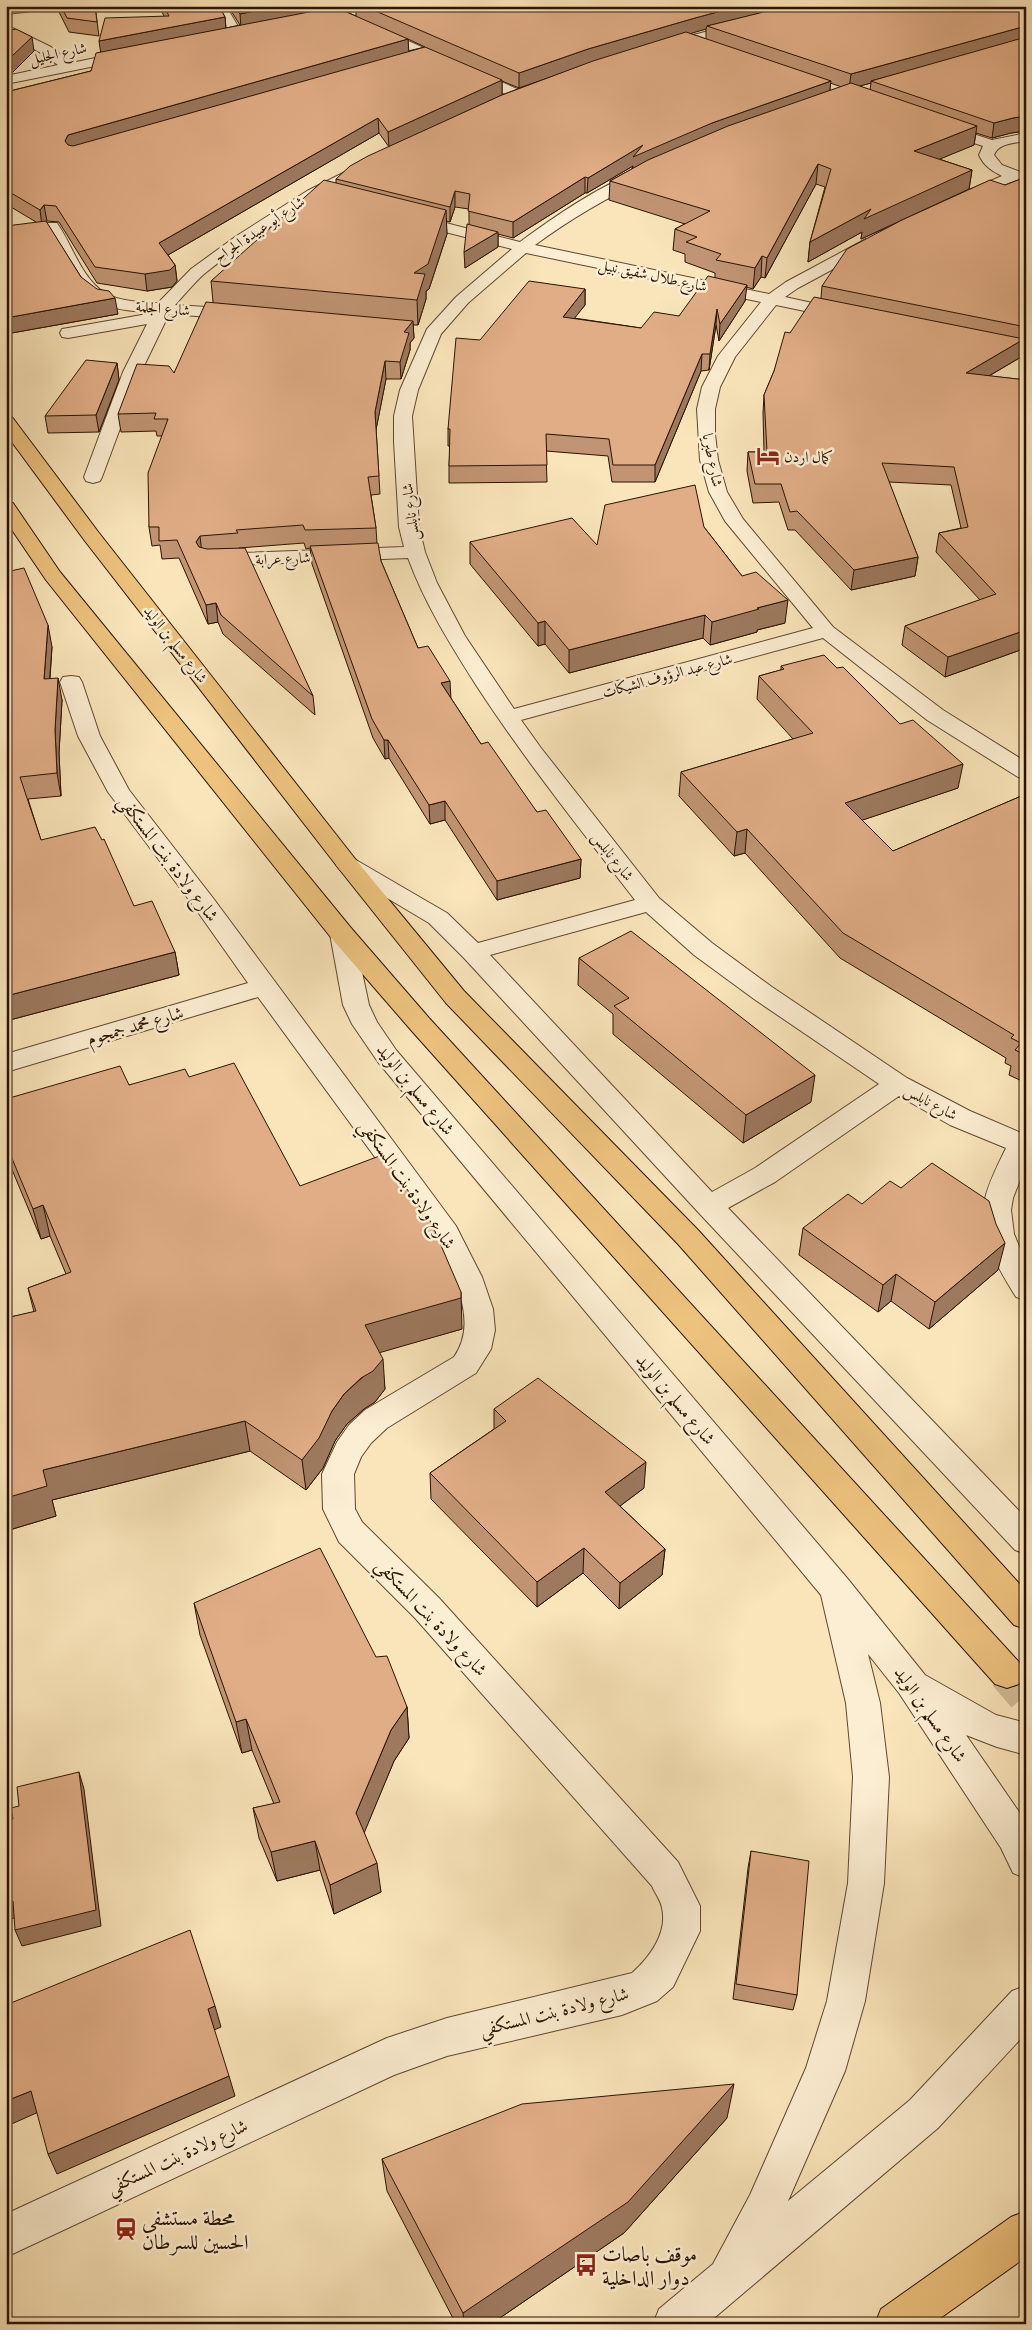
<svg xmlns="http://www.w3.org/2000/svg" width="1032" height="2330" font-family="'Gentium Book Plus',Amiri,serif">
<rect width="100%" height="100%" fill="#fae5ba"/>
<filter id="stains"><feTurbulence type="fractalNoise" baseFrequency=".004" numOctaves="4"/><feColorMatrix values="0 0 0 0 .2 0 0 0 0 .09 0 0 0 0 .02 0 0 0 .5 -.17"/></filter>
<radialGradient id="worn" r=".72"><stop offset=".6" stop-color="#630" stop-opacity="0"/><stop offset="1" stop-color="#630" stop-opacity=".3"/></radialGradient>
<g fill="none" stroke-linecap="round" stroke-linejoin="round">
<!-- highway-tunnel -->
<polyline stroke="#d0bb95" stroke-width="38" stroke-dasharray="38 19" stroke-linecap="butt" points="1007,1673 1026,1695"/>
<defs>
<g id="minor">
<polygon points="6,6 48,6 42,10 6,14"/>
<polygon points="214,6 226,6 242,33 241,36 231,36"/>
<polygon points="359,6 386,6 380,10 312,23 306,19 312,15"/>
<polygon points="743,22 749,26 748,29 664,51 657,47 659,44"/>
<polygon points="6,25 51,47 71,63 130,51 137,55 130,59 6,84 6,76 58,65 41,53 6,34"/>
<polygon points="374,26 524,92 526,95 524,98 514,98 369,33 368,30"/>
<path d="M939,123L992,140L1026,133V141C1015,143 998,143 994,155L1002,165L1026,174V183C1003,178 981,205 960,200L958,197L960,194L1002,176C992,171 984,166 979,155L983,146L934,130L932,127L934,124Z"/>
<path d="M369,160L374,161L376,164L374,167C315,198 256,232 204,274C194,283 184,295 175,305L238,309L244,311L246,314L244,317L238,319L169,314L141,372L102,477L100,481L93,483L86,481L84,477L123,372L147,324L68,338L62,337L60,333L62,329L68,328L153,313C134,311 109,310 93,299C72,286 56,248 44,226L47,223H57C72,244 81,278 105,293C120,302 142,302 158,303L191,269L235,237L307,191Z"/>
<path d="M643,171L648,172L650,175L648,178C608,197 570,219 535,245L769,294L786,282L866,239H878L880,242L878,245L798,288L785,297L849,311L851,314L849,317L843,319L776,305L735,357L720,387L715,409V434L718,460L727,492L743,519L833,627L943,710L1026,762V779L1018,777L927,720L823,638L521,720L541,748L659,898L712,943L772,987L907,1078L970,1111L1026,1135V1165L1013,1198L1011,1210L1014,1234L1026,1263V1300L1016,1297C998,1268 977,1234 985,1199C989,1181 998,1165 1006,1148L950,1125L899,1096L775,1182L728,1208L1026,1518V1554L1015,1550L699,1213L464,958L429,923L340,870L336,865L340,860L348,858L356,860L447,913L478,943L635,900C580,829 525,760 476,685C450,644 425,604 408,558L212,566L205,564L202,560L205,556L212,554L404,547L399,527L394,442V416L400,390L427,329L456,297L512,249L406,222L403,219L411,214L520,242C551,219 607,180 643,171ZM526,253L761,302L718,356L702,387L697,409L700,460L709,492L725,521L813,628L514,709L465,636L437,583L425,552L419,527L412,416L418,390L441,334L468,303ZM646,912L694,955L754,999L879,1084L755,1168L712,1192L490,955Z"/>
<path d="M71,676L79,677L82,682L100,736L129,790L213,898L456,1226L482,1277L493,1309L495,1330L491,1349L476,1373L387,1428L371,1443L361,1457L354,1474L355,1509L362,1522L439,1598L678,1862L700,1906V1931L673,1987L657,2001L622,2015L447,2056L394,2075L6,2257V2214L387,2038L447,2018L632,1973C649,1958 668,1933 662,1908C661,1901 655,1893 652,1886L415,1618L339,1542L323,1509L322,1474L337,1442L349,1425L365,1410L454,1357C480,1320 452,1273 434,1238L258,997L6,1072V1054L248,983L195,908L108,792L78,736L60,682L63,677Z"/>
<polygon points="342,926 351,928 354,934 369,1005 377,1022 396,1050 847,1578 925,1675 996,1715 1026,1723 1026,1755 997,1747 966,1735 1026,1822 1026,1878 1013,1873 1001,1848 899,1693 868,1654 880,1703 889,1777 884,1883 865,2001 845,2071 788,2201 910,2100 1012,1991 1026,1986 1026,2033 938,2128 707,2324 653,2324 659,2309 713,2264 750,2195 806,2068 827,2001 848,1883 853,1777 846,1703 821,1595 378,1062 352,1024 343,1005 330,934 333,928"/>
</g>
<polygon id="major" points="1026,2211 1026,2257 932,2324 875,2324 881,2309 1011,2217"/>
<g id="highway">
<polygon points="6,416 12,417 99,533 356,860 464,991 698,1230 1026,1591 1026,1629 1014,1625 678,1244 446,1003 340,870 85,541 6,434"/>
<polygon points="6,501 13,503 60,572 351,928 429,1018 1019,1662 1024,1673 1019,1684 1007,1688 995,1684 411,1030 333,940 46,580 6,521"/>
</g>
</defs>
<!-- minor casing -->
<use href="#minor" stroke="#5d482f" stroke-width="2"/>
<!-- major casing -->
<use href="#major" stroke="#291301" stroke-width="2"/>
<!-- highway casing -->
<use href="#highway" stroke="#291301" stroke-width="2"/>
<!-- minor -->
<use href="#minor" fill="#fceed2" fill-rule="evenodd"/>
<!-- major -->
<use href="#major" fill="#edc27d" fill-rule="evenodd"/>
<!-- highway -->
<use href="#highway" fill="#edc27d" fill-rule="evenodd"/>
</g>
<!-- wall -->
<g fill="#c19573" stroke="#291301" fill-rule="evenodd">
<polygon points="56,6 95,6 99,36 69,32"/>
<path d="M159,6H219L225,17L226,28L240,25L228,6H349L338,8L356,16V6H1026V131L1011,133L992,138L976,133L974,145L939,159L972,170L969,189L1005,185L1026,177V344H1023L1021,357L989,376L1026,380V648L945,677L902,645L905,626L980,600L936,552L939,533L961,528L951,485L889,482L918,557L915,576L851,590L795,530H788L779,502L753,503L747,471L748,452H764L763,413L764,395L790,333L821,298L822,286L895,224L861,239L862,232L808,262L810,242L825,187L816,184L765,278L761,277L753,289L746,287L745,301L719,341L716,325L709,370L701,371L655,482H612L608,456L546,451L547,482L449,483V466L450,446H448V429L480,340L585,289V305L574,318L641,328L679,316L715,278V273L685,262V254L673,250L675,229L685,224L609,200L610,181L632,169L633,166L587,193H585L513,238L498,234V247L465,268L469,224V209L455,207L450,222L446,221L447,234L429,289L426,291V299L418,325H413L414,338L410,343V350L401,379H386L376,429L380,494L371,495L376,528L377,543L381,561L418,648L481,744L537,812L581,859L580,878L497,900L445,820L430,824L389,758L385,759L373,738L312,564L310,548L306,549L304,543L239,548L313,696L315,715L223,634L218,622L208,624L179,558L162,559L160,545L152,546L149,527L162,436H157L156,431L121,432L118,414L174,373L213,302L211,281L336,183V179L389,147L379,133L168,255L175,265L177,281L172,287L147,291L97,283L59,222L47,221L46,222L81,277L118,314L6,334L36,222L6,204V92L91,71L100,52L164,16ZM706,29V39L689,33ZM408,39L425,47L408,51ZM541,80L502,95V81L519,88ZM830,83L842,87L830,91ZM871,83L870,90L859,86Z"/>
<polygon points="117,363 119,380 99,432 48,433 45,416"/>
<polygon points="704,527 742,576 785,623 757,630 757,632 710,645 703,638 569,673 545,644 538,646 470,564 470,542 597,545"/>
<polygon points="6,572 52,647 50,679 62,700 59,753 61,796 28,799 41,840 134,906 175,952 179,975 6,1021"/>
<polygon points="781,666 958,788 862,820 893,851 1026,794 1026,1083 1009,1075 1011,1066 1005,1063 1006,1058 840,958 745,853 734,856 679,796 681,772 793,739 757,699 759,676 781,670"/>
<polygon points="579,958 811,1102 743,1143 613,1034 613,1014 578,985"/>
<polygon points="189,1077 300,1186 462,1329 379,1352 385,1389 375,1402 364,1409 347,1424 335,1441 323,1468 306,1490 250,1451 52,1500 56,1516 6,1531 6,1318 34,1312 28,1288 66,1274 50,1236 41,1239 8,1160 6,1153 6,1128 8,1127 6,1121 6,1099 129,1085"/>
<polygon points="862,1204 998,1270 929,1329 891,1301 878,1312 799,1255 803,1228"/>
<polygon points="494,1409 644,1488 620,1506 665,1549 662,1575 619,1609 583,1573 537,1607 431,1499 430,1473 494,1429"/>
<polygon points="194,1603 376,1657 407,1707 409,1738 394,1761 364,1832 381,1892 334,1914 320,1870 277,1881 259,1838 253,1808 274,1804 252,1750 242,1753 200,1635"/>
<polygon points="751,1851 797,1995 793,2010 733,1999 748,1868"/>
<polygon points="727,2118 624,2233 491,2324 456,2324 387,2191 382,2159"/>
</g>
<!-- shaded-wall -->
<g fill="#9d795e" stroke="#291301">
<polygon points="278,6 349,6 241,28 240,14"/>
<polygon points="740,6 794,6 707,26 706,29 588,64 519,88 519,73 588,49 695,18"/>
<polygon points="225,17 226,31 101,55 99,41"/>
<polygon points="1026,26 1026,40 871,81 871,83 849,89 851,74"/>
<polygon points="32,37 34,51 12,73 6,74 6,59"/>
<polygon points="408,39 409,54 70,150 65,141 68,135"/>
<polygon points="502,80 502,95 389,147 388,132"/>
<polygon points="831,81 829,95 632,172 633,166 587,193 588,178 643,145 712,123"/>
<polygon points="1026,116 1026,131 1011,133 992,138 994,123 1013,118"/>
<polygon points="378,118 379,133 161,259 159,243"/>
<polygon points="977,126 974,145 911,171 914,151"/>
<polygon points="818,164 816,184 765,278 767,258"/>
<polygon points="972,170 969,189 861,239 862,232 808,262 810,242 871,209"/>
<polygon points="585,177 585,193 513,238 513,222"/>
<polygon points="455,191 455,207 450,222 450,207"/>
<polygon points="44,205 47,221 42,226 40,210"/>
<polygon points="446,210 447,234 429,289 426,291 426,299 418,325 417,300 414,273"/>
<polygon points="498,232 498,247 465,268 464,252"/>
<polygon points="762,256 761,277 753,289 755,268"/>
<polygon points="175,265 177,281 172,287 147,291 145,274"/>
<polygon points="747,285 745,301 719,341 720,324"/>
<polygon points="585,289 585,305 563,333 563,317"/>
<polygon points="115,298 118,314 6,334 6,318"/>
<polygon points="717,309 716,325 709,370 710,354"/>
<polygon points="413,321 414,338 410,343 410,350 401,379 400,362 404,332"/>
<polygon points="1024,339 1021,357 963,391 966,373"/>
<polygon points="702,354 701,371 655,482 655,465"/>
<polygon points="385,361 386,379 376,430 375,412"/>
<polygon points="117,363 119,380 99,432 96,415"/>
<polygon points="200,536 202,554 196,542"/>
<polygon points="918,557 915,576 851,590 854,570"/>
<polygon points="788,600 785,623 757,630 757,632 710,645 712,622 757,608"/>
<polygon points="216,603 218,622 208,624 206,605"/>
<polygon points="705,615 703,638 569,673 569,650"/>
<polygon points="545,621 545,644 538,646 538,623"/>
<polygon points="48,625 52,647 48,701 44,679"/>
<polygon points="1026,630 1026,648 945,677 948,657"/>
<polygon points="58,678 62,700 59,753 61,796 57,773 55,730"/>
<polygon points="450,681 451,699 441,683"/>
<polygon points="384,740 388,740 389,758 385,759"/>
<polygon points="963,764 958,788 842,827 845,803"/>
<polygon points="445,801 445,820 430,824 429,805"/>
<polygon points="747,829 745,853 734,856 737,832"/>
<polygon points="581,859 580,878 497,900 497,881"/>
<polygon points="175,952 179,975 6,1021 6,996"/>
<polygon points="815,1075 811,1102 743,1143 746,1115"/>
<polygon points="43,1205 50,1236 41,1239 33,1209"/>
<polygon points="1005,1243 998,1270 929,1329 935,1302"/>
<polygon points="896,1274 891,1301 878,1312 883,1285"/>
<polygon points="461,1292 462,1329 368,1356 365,1325"/>
<polygon points="383,1359 385,1389 375,1402 364,1409 347,1424 335,1441 323,1468 306,1490 302,1460 332,1411 344,1394"/>
<polygon points="245,1421 250,1451 52,1500 56,1516 6,1531 6,1498 43,1470"/>
<polygon points="646,1462 644,1488 604,1518 605,1492"/>
<polygon points="584,1548 583,1573 537,1607 537,1582"/>
<polygon points="665,1549 662,1575 619,1609 620,1583"/>
<polygon points="407,1707 409,1738 394,1761 360,1843 356,1813 391,1730"/>
<polygon points="246,1719 252,1750 242,1753 236,1722"/>
<polygon points="79,1772 84,1789 101,1926 22,1946 15,1930"/>
<polygon points="315,1841 320,1870 277,1881 271,1852"/>
<polygon points="377,1863 381,1892 334,1914 330,1885"/>
<polygon points="13,1901 19,1917 6,1920 6,1902"/>
<polygon points="215,2006 221,2027 214,2030 208,2009"/>
<polygon points="229,2076 235,2096 57,2174 48,2154"/>
<polygon points="734,2084 727,2118 624,2233 491,2324 464,2324 463,2313"/>
<polygon points="31,2091 41,2111 7,2126 6,2101"/>
</g>
<!-- building -->
<g fill="#e0ad86" stroke="#291301">
<polygon points="61,6 95,6 97,22 67,18"/>
<polygon points="164,6 219,6 225,17 99,41 105,18 169,16"/>
<polygon points="235,6 278,6 240,14"/>
<polygon points="364,6 740,6 695,18 588,49 519,73"/>
<polygon points="788,6 1026,6 1026,26 851,74 707,26"/>
<polygon points="335,7 408,39 68,135 65,141 68,145 73,146 425,47 502,80 388,132 378,118 159,243 175,265 170,270 145,274 95,267 56,206 44,205 40,210 6,190 6,92 91,71 96,53"/>
<polygon points="16,29 32,37 10,58 6,59 6,31"/>
<polygon points="686,32 831,81 712,123 633,157 643,145 588,178 585,177 513,222 468,211 470,194 455,191 450,207 336,179 350,166 368,156 502,95 593,61"/>
<polygon points="1026,37 1026,116 1013,118 994,123 871,81"/>
<polygon points="851,83 977,126 914,151 972,170 864,219 871,209 810,242 831,169 818,164 767,258 762,256 755,268 716,260 721,254 686,242 697,237 675,229 710,211 610,181 648,160 728,126"/>
<polygon points="1026,177 1026,327 822,286 847,249 902,220 990,180 1005,185"/>
<polygon points="324,180 446,210 428,264 414,273 425,274 417,300 211,281"/>
<polygon points="46,221 81,277 97,289 109,291 115,298 6,318 6,226"/>
<polygon points="467,224 498,232 464,252"/>
<polygon points="708,276 747,285 720,324 717,309 710,354 702,354 655,465 613,465 609,439 546,434 547,465 449,466 450,429 448,429 456,338 480,340 529,281 585,289 563,317 641,328 654,312 679,316"/>
<polygon points="814,297 1024,339 966,373 1026,380 1026,630 948,657 905,626 996,594 939,533 968,527 954,467 882,463 918,557 854,570 797,511 790,512 781,484 755,484 748,452 767,452 764,395 774,371 785,332 790,333"/>
<polygon points="206,302 413,321 404,332 409,333 400,362 385,361 375,412 379,476 368,477 376,528 305,530 303,525 236,530 238,533 200,536 196,542 199,547 207,549 245,548 313,696 221,615 216,603 206,605 177,540 159,541 159,527 149,527 148,473 168,419 154,419 156,413 118,414 137,364 169,366 174,373"/>
<polygon points="86,360 117,363 96,415 45,416"/>
<polygon points="695,485 704,527 742,576 756,572 788,600 757,608 759,609 712,622 705,615 569,650 545,621 538,623 470,542 572,518 597,545 605,505"/>
<polygon points="378,543 381,561 418,648 428,646 450,681 441,683 481,744 488,742 537,812 546,810 581,859 497,881 445,801 429,805 388,740 384,740 372,719 310,546"/>
<polygon points="24,568 48,625 44,679 58,678 55,730 57,773 20,777 41,840 95,827 102,840 104,839 134,906 152,901 175,952 6,996 6,572"/>
<polygon points="824,655 837,668 843,667 900,724 913,720 963,764 845,803 893,851 1026,794 1026,943 1022,945 1026,948 1026,1055 1015,1050 1021,1043 1011,1038 1014,1035 843,933 747,829 737,832 681,772 813,733 759,676 784,669 781,666"/>
<polygon points="631,931 815,1075 746,1115 614,1006 629,998 579,958"/>
<polygon points="234,1063 300,1186 382,1155 431,1222 461,1292 461,1298 365,1325 383,1359 373,1371 361,1378 344,1394 332,1411 319,1438 302,1460 245,1421 43,1470 47,1486 6,1498 6,1318 36,1311 28,1288 71,1272 43,1205 33,1209 6,1144 6,1128 11,1126 6,1114 6,1099 120,1066 129,1085 185,1069 189,1077"/>
<polygon points="932,1163 989,1201 996,1224 1005,1243 935,1302 896,1274 883,1285 803,1228 848,1194 862,1204 890,1181 901,1188"/>
<polygon points="538,1378 646,1462 605,1492 665,1549 620,1583 584,1548 537,1582 430,1473 506,1421 494,1409"/>
<polygon points="320,1548 376,1657 387,1656 407,1707 391,1730 356,1813 377,1863 330,1885 315,1841 271,1852 253,1808 280,1802 246,1719 236,1722 194,1603"/>
<polygon points="79,1772 96,1910 15,1930 13,1901 6,1902 6,1820 13,1819 11,1808 19,1806 17,1787"/>
<polygon points="751,1851 809,1861 797,1995 736,1984"/>
<polygon points="190,1930 215,2006 208,2009 229,2076 48,2154 31,2091 6,2101 6,2005"/>
<polygon points="734,2084 628,2202 463,2313 382,2159 522,2104"/>
</g>
<!-- icons -->
<defs>
<symbol id="hotel-bare" viewBox="-9 -9 18 18"><path d="M-6-4.5h1.5V1H6V5H4.5V3h-9V5H-6ZM-4 0a1.8 1.8 0 1 1 3.6 0ZM.5 0V-2.5h3Q6-2.5 6 0Z" fill="#8f2418" stroke="#fceed2" stroke-width="2.5" paint-order="stroke"/></symbol>
<symbol id="station-bare" viewBox="-9 -9 18 18"><path d="M-3-6H3Q5-6 5-4V2Q5 4 3 4L4.5 6H3L1.5 4h-3L-3 6H-4.5L-3 4Q-5 4-5 2V-4Q-5-6-3-6ZM-3.5-4v3h7v-3ZM-3.5 1v1.5H-2V1ZM2 1v1.5H3.5V1Z" fill="#8f2418" stroke="#fceed2" stroke-width="2.5" paint-order="stroke"/></symbol>
<symbol id="bus-bare" viewBox="-9 -9 18 18"><path d="M-5-6H5V4H4V6H2V4H-2V6H-4V4H-5ZM-3.5-4V0h7V-4ZM-3.5 1.2v1.5H-2V1.2ZM2 1.2v1.5H3.5V1.2Z" fill="#8f2418" stroke="#fceed2" stroke-width="2.5" paint-order="stroke"/></symbol>
</defs>
<g fill-rule="evenodd">
<use href="#hotel-bare" x="752" y="440" width="32" height="32"/>
<use href="#station-bare" x="110" y="2213" width="32" height="32"/>
<use href="#bus-bare" x="570" y="2249" width="32" height="32"/>
</g>
<g text-anchor="middle" dominant-baseline="central" stroke-width="5" stroke-linejoin="round" paint-order="stroke">
<!-- far-street labels -->
<g font-size="15" fill="#291301" stroke="#fceed2">
<text transform="translate(58 53) rotate(-12)">شارع الجليل</text>
<text transform="translate(259 229) rotate(-34)">شارع أبو عبيدة الجراح</text>
<text transform="translate(653 275) rotate(12)">شارع طلال شفيق نبيل</text>
<text transform="translate(163 308) rotate(5)">شارع الجلمة</text>
<text transform="translate(713 460) rotate(79)">شارع طبريا</text>
<text transform="translate(410 512) rotate(-97)">شارع نابلس</text>
<text transform="translate(283 558) rotate(-2)">شارع عرابة</text>
<text transform="translate(176 644) rotate(52)">شارع مسلم بن الوليد</text>
<text transform="translate(667 675) rotate(-15)">شارع عبد الرؤوف الشيكات</text>
<text transform="translate(613 856) rotate(52)">شارع نابلس</text>
<text transform="translate(931 1102) rotate(28)">شارع نابلس</text>
</g>
<!-- far-poi labels -->
<g font-size="15" fill="#291301" stroke="#fceed2" text-anchor="start">
<text x="784" y="456">كمال اردن</text>
</g>
<!-- street labels -->
<g font-size="18" fill="#291301" stroke="#fceed2">
<text transform="translate(169 858) rotate(53)">شارع ولادة بنت المستكفي</text>
<text transform="translate(135 1025) rotate(-16)">شارع محمد جمجوم</text>
<text transform="translate(416 1089) rotate(51)">شارع مسلم بن الوليد</text>
<text transform="translate(408 1184) rotate(55)">شارع ولادة بنت المستكفي</text>
<text transform="translate(676 1399) rotate(50)">شارع مسلم بن الوليد</text>
<text transform="translate(432 1617) rotate(47)">شارع ولادة بنت المستكفي</text>
<text transform="translate(931 1714) rotate(55)">شارع مسلم بن الوليد</text>
<text transform="translate(554 2011) rotate(-14)">شارع ولادة بنت المستكفي</text>
<text transform="translate(177 2156) rotate(-25)">شارع ولادة بنت المستكفي</text>
</g>
<!-- near-poi labels -->
<g font-size="21" fill="#291301" stroke="#fceed2" text-anchor="start">
<text x="142" y="2217">محطة مستشفى<tspan x="142" dy="24">الحسين للسرطان</tspan></text>
<text x="602" y="2253">موقف باصات<tspan x="602" dy="24">دوار الداخلية</tspan></text>
</g>
</g>
<!-- margin -->
<rect width="1032" height="2330" fill="none" stroke="#fae5ba" stroke-width="25"/>
<rect x="8" y="8" width="1017" height="2315" fill="none" stroke="#291301" stroke-width="2.5"/>
<rect x="12" y="12" width="1007" height="2305" fill="none" stroke="#291301"/>
<rect width="100%" height="100%" filter="url(#stains)"/>
<rect width="100%" height="100%" fill="url(#worn)"/>
</svg>
